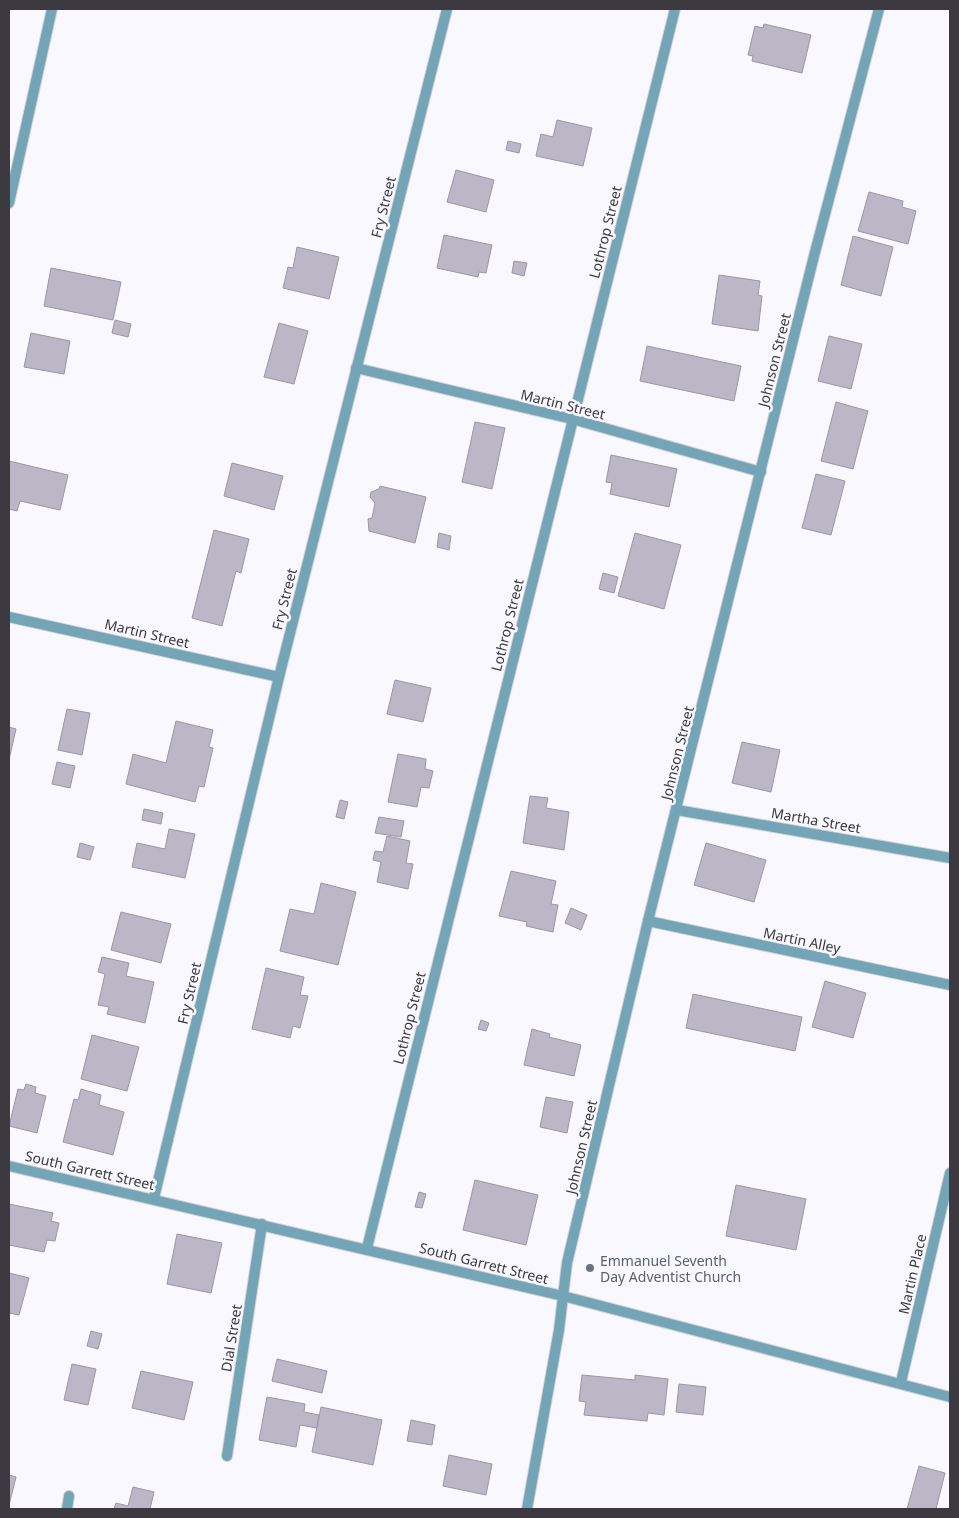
<svg xmlns="http://www.w3.org/2000/svg" width="959" height="1518" font-family="'Noto Sans',sans-serif">
<rect width="100%" height="100%" fill="#f9f8fe"/>
<!-- building -->
<g fill="#bcb7c6" stroke="#9a96a4">
<polygon points="764,24 811,35 802,73 752,61 753,56 748,55 755,26 763,28"/>
<polygon points="557,120 592,128 583,166 536,156 541,134 553,137"/>
<polygon points="508,141 521,144 519,153 506,150"/>
<polygon points="456,170 494,180 486,212 447,202"/>
<polygon points="869,192 903,201 902,207 916,211 908,244 858,231"/>
<polygon points="444,235 492,245 486,273 479,272 478,277 437,268"/>
<polygon points="853,236 893,247 881,296 841,285"/>
<polygon points="297,247 339,257 329,299 283,288 288,267 293,268"/>
<polygon points="514,261 527,263 524,276 512,273"/>
<polygon points="51,268 121,282 113,320 44,306"/>
<polygon points="719,275 760,281 758,295 762,296 758,331 712,324"/>
<polygon points="115,320 131,324 128,337 112,333"/>
<polygon points="279,323 308,331 294,384 264,377"/>
<polygon points="31,333 70,341 64,374 24,367"/>
<polygon points="829,336 862,344 851,389 818,381"/>
<polygon points="647,346 741,366 734,401 640,381"/>
<polygon points="836,402 868,411 853,469 821,461"/>
<polygon points="475,422 505,428 492,489 462,482"/>
<polygon points="611,455 677,469 669,507 610,494 612,483 606,482"/>
<polygon points="9,461 68,475 60,510 20,501 17,511 9,509"/>
<polygon points="232,463 283,476 274,510 224,496"/>
<polygon points="816,474 845,481 831,535 802,528"/>
<polygon points="380,486 426,497 415,543 369,531 368,519 372,518 375,503 370,497 371,492 379,489"/>
<polygon points="214,530 249,539 241,573 236,571 222,626 192,618"/>
<polygon points="439,533 451,536 449,550 437,547"/>
<polygon points="635,533 681,545 664,609 618,596"/>
<polygon points="603,573 618,577 614,593 599,589"/>
<polygon points="395,680 431,688 423,722 387,714"/>
<polygon points="67,709 90,713 82,755 58,750"/>
<polygon points="176,721 213,730 209,747 213,748 204,787 199,786 195,802 126,784 133,754 166,763"/>
<polygon points="9,727 16,729 9,760"/>
<polygon points="742,742 780,750 771,792 732,783"/>
<polygon points="398,754 426,759 425,769 433,771 429,788 421,787 417,807 388,802"/>
<polygon points="57,762 75,766 70,788 52,784"/>
<polygon points="530,796 548,798 546,808 569,812 564,850 523,843"/>
<polygon points="340,800 348,802 344,819 336,817"/>
<polygon points="144,809 163,813 161,824 142,820"/>
<polygon points="379,817 404,821 401,837 375,833"/>
<polygon points="169,829 195,834 185,878 132,867 137,843 165,849"/>
<polygon points="387,836 410,841 406,863 413,864 408,889 377,882 381,862 373,860 375,851 383,852"/>
<polygon points="80,843 94,847 90,860 77,857"/>
<polygon points="706,843 766,860 754,902 694,885"/>
<polygon points="511,871 556,881 551,904 558,905 553,932 526,926 527,922 499,916"/>
<polygon points="321,883 356,892 338,965 280,951 290,909 314,914"/>
<polygon points="571,908 587,915 581,930 565,923"/>
<polygon points="121,912 171,924 161,963 111,950"/>
<polygon points="102,957 129,963 126,976 154,982 145,1023 107,1014 109,1007 98,1005 105,974 98,972"/>
<polygon points="266,968 304,977 300,995 308,996 300,1028 293,1026 290,1038 252,1029"/>
<polygon points="825,981 866,993 853,1038 812,1027"/>
<polygon points="693,994 802,1017 795,1051 686,1028"/>
<polygon points="481,1020 489,1023 486,1031 478,1029"/>
<polygon points="532,1029 550,1034 549,1037 581,1045 574,1076 524,1065"/>
<polygon points="92,1035 139,1047 127,1091 81,1079"/>
<polygon points="26,1084 36,1087 35,1093 46,1096 37,1133 9,1126 18,1089 24,1090"/>
<polygon points="81,1089 101,1095 99,1105 124,1112 113,1155 63,1142 74,1099 78,1100"/>
<polygon points="546,1097 573,1102 567,1133 540,1127"/>
<polygon points="475,1180 538,1195 526,1245 463,1230"/>
<polygon points="736,1185 806,1199 796,1250 726,1236"/>
<polygon points="419,1192 426,1194 422,1208 415,1207"/>
<polygon points="9,1204 53,1213 51,1221 59,1223 55,1241 47,1240 44,1252 9,1245"/>
<polygon points="177,1234 222,1243 211,1293 167,1284"/>
<polygon points="9,1273 29,1278 19,1315 9,1313"/>
<polygon points="91,1331 102,1334 98,1349 87,1346"/>
<polygon points="277,1359 327,1371 322,1393 272,1381"/>
<polygon points="72,1364 96,1369 88,1405 64,1400"/>
<polygon points="141,1371 193,1382 184,1420 132,1408"/>
<polygon points="582,1375 635,1380 635,1375 668,1379 664,1415 648,1413 647,1421 584,1415 586,1402 579,1401"/>
<polygon points="679,1384 706,1387 703,1415 676,1412"/>
<polygon points="267,1397 305,1404 304,1412 319,1415 317,1428 300,1425 296,1447 259,1440"/>
<polygon points="321,1407 382,1420 373,1465 312,1452"/>
<polygon points="411,1420 435,1425 432,1445 407,1441"/>
<polygon points="449,1455 492,1464 486,1495 443,1486"/>
<polygon points="919,1466 945,1473 936,1509 907,1509"/>
<polygon points="9,1475 16,1477 9,1505"/>
<polygon points="133,1487 154,1492 150,1509 114,1509 116,1503 128,1506"/>
</g>
<g fill="none" stroke-linecap="round" stroke-linejoin="round">
<defs>
<polyline id="service" points="648,921 950,985"/>
<g id="minor">
<polyline points="9,203 52,9"/>
<polyline points="356,368 572,419 761,472"/>
<polyline points="9,617 279,677"/>
<polyline points="677,810 950,858"/>
<polyline points="154,1198 279,677 447,9"/>
<polyline points="367,1248 675,9"/>
<polyline points="901,1382 950,1173"/>
<polyline points="227,1456 262,1224"/>
<polyline points="67,1509 69,1496"/>
</g>
<g id="tertiary">
<polyline points="9,1166 563,1296 950,1397"/>
<polyline points="527,1509 559,1330 567,1263 648,921 814,256 879,9"/>
</g>
</defs>
<!-- service casing -->
<use href="#service" stroke="#d3d2d8" stroke-width="12"/>
<!-- minor casing -->
<use href="#minor" stroke="#d3d2d8" stroke-width="12"/>
<!-- tertiary casing -->
<use href="#tertiary" stroke="#d3d2d8" stroke-width="12"/>
<!-- service -->
<use href="#service" stroke="#74a5b6" stroke-width="10"/>
<!-- minor -->
<use href="#minor" stroke="#74a5b6" stroke-width="10"/>
<!-- tertiary -->
<use href="#tertiary" stroke="#74a5b6" stroke-width="10"/>
</g>
<!-- markers -->
<circle fill="#6b7280" stroke="#f9f8fe" stroke-width="2" cx="590" cy="1268" r="5"/>
<g text-anchor="middle" dominant-baseline="central" stroke-width="5" stroke-linejoin="round" paint-order="stroke">
<!-- street labels -->
<g font-size="14" fill="#3c3a40" stroke="#f9f8fe">
<text transform="translate(383 207) rotate(-76)">Fry Street</text>
<text transform="translate(605 232) rotate(-76)">Lothrop Street</text>
<text transform="translate(774 360) rotate(-76)">Johnson Street</text>
<text transform="translate(563 404) rotate(14)">Martin Street</text>
<text transform="translate(284 599) rotate(-76)">Fry Street</text>
<text transform="translate(507 625) rotate(-76)">Lothrop Street</text>
<text transform="translate(147 633) rotate(13)">Martin Street</text>
<text transform="translate(677 753) rotate(-76)">Johnson Street</text>
<text transform="translate(816 820) rotate(10)">Martha Street</text>
<text transform="translate(802 940) rotate(12)">Martin Alley</text>
<text transform="translate(189 993) rotate(-77)">Fry Street</text>
<text transform="translate(409 1018) rotate(-76)">Lothrop Street</text>
<text transform="translate(581 1147) rotate(-77)">Johnson Street</text>
<text transform="translate(90 1170) rotate(13)">South Garrett Street</text>
<text transform="translate(484 1263) rotate(14)">South Garrett Street</text>
<text transform="translate(912 1274) rotate(-77)">Martin Place</text>
<text transform="translate(231 1338) rotate(-81)">Dial Street</text>
</g>
<!-- worship labels -->
<g font-size="14" fill="#5b616d" stroke="#f9f8fe" text-anchor="start">
<text x="600" y="1260">Emmanuel Seventh<tspan x="600" dy="16">Day Adventist Church</tspan></text>
</g>
</g>
<!-- border -->
<rect width="959" height="1518" fill="none" stroke="#3c3a40" stroke-width="20"/>
</svg>
